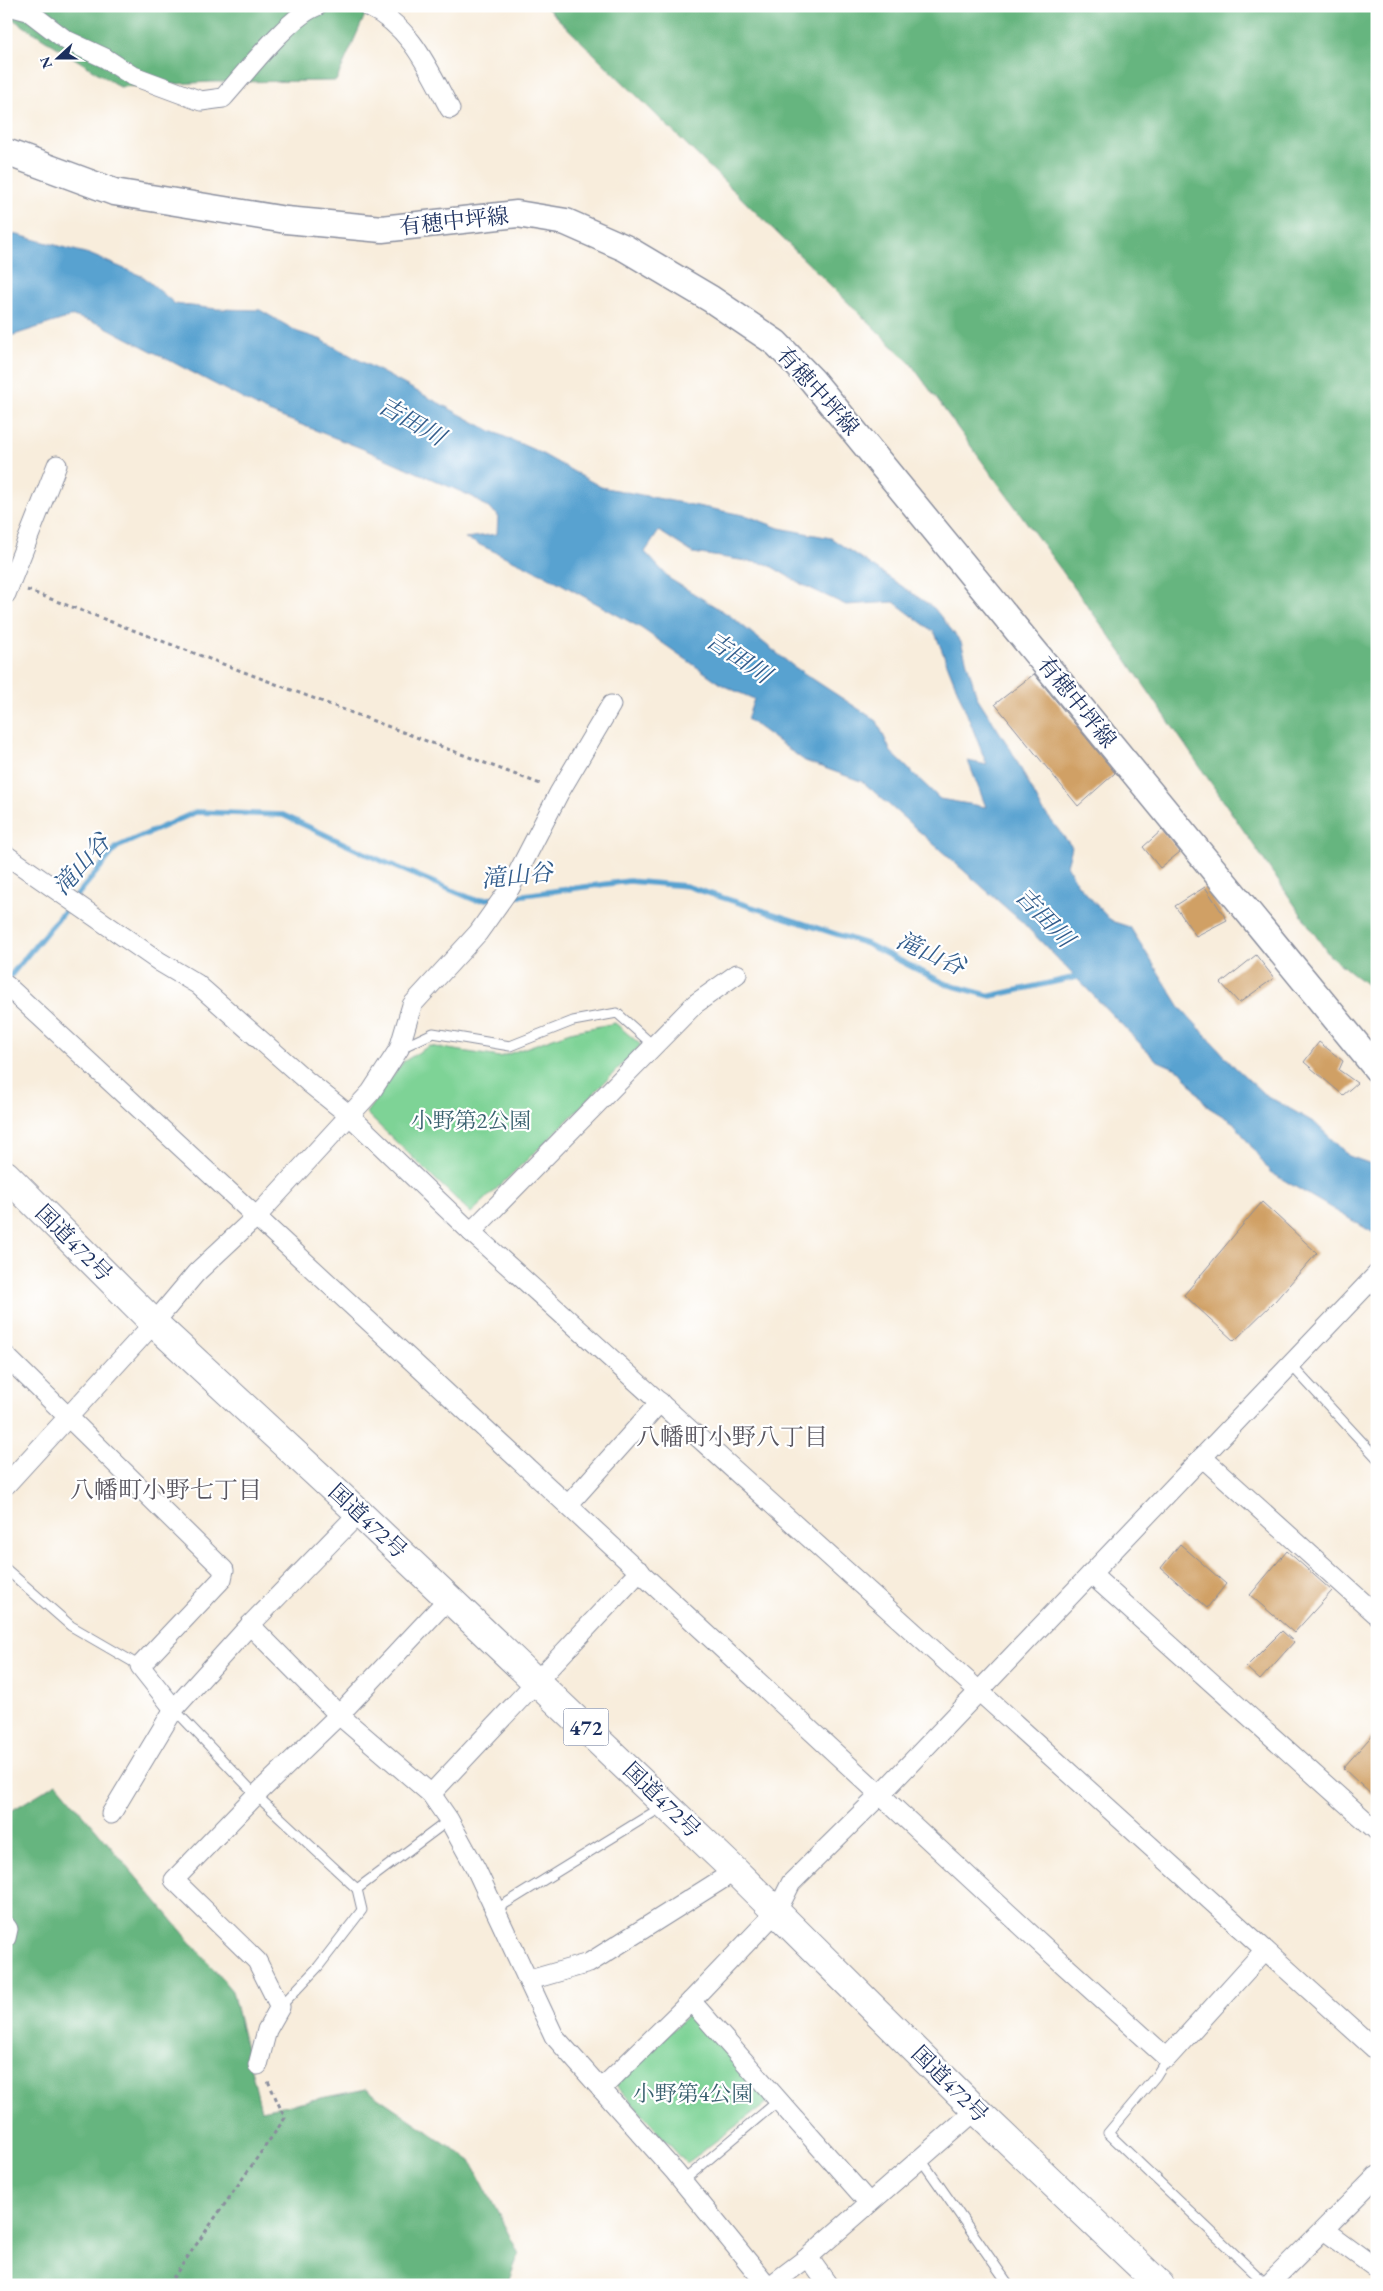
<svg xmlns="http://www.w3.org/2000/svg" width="1383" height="2291" font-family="'EB Garamond','Noto Serif JP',serif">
<rect width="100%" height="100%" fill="#fff"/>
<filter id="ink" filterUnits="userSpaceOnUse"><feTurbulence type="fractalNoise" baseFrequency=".02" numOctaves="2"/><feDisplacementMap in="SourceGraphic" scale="10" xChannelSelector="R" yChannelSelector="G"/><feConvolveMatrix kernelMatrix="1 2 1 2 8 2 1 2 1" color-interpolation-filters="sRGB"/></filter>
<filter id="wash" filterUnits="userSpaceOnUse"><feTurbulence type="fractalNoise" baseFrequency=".0096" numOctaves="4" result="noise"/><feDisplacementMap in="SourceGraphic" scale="20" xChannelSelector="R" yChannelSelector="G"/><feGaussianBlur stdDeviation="1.12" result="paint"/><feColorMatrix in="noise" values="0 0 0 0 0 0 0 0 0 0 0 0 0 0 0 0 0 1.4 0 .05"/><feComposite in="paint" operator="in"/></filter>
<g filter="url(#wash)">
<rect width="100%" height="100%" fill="#f8eddc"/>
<!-- green -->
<g fill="#7ed396" stroke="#4c817a">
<polygon points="615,1023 641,1045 554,1134 471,1213 366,1113 403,1062 429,1046 500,1057 570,1032"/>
<polygon points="691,2012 770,2101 686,2163 616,2085"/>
</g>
<!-- forest -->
<g fill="#66b57f" stroke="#40726e">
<polygon points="6,6 369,6 336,81 211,82 120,87 6,15"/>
<polygon points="545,6 1377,6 1377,993 1329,955 1122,653 911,364"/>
<polygon points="57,1783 232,1991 261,2110 366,2089 471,2161 519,2254 507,2285 6,2285 6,1814"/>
</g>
<!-- water -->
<path fill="#58a2d0" stroke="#3a6897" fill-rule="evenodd" d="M6,234L18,235L89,254L144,277L175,304L217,309L260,310L298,332L320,339L489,430L537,451L601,487L748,516L779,528L831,538L934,608L961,642L977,697L1011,750L1042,809L1072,847L1067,865L1077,883L1111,921L1130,927L1180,1007L1235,1067L1264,1094L1315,1123L1349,1156L1377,1166V1235L1270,1172L1234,1123L1208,1107L1181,1071L1156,1060L1021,921L863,782L805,761L747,719L754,699L724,686L641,628L545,575L465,538L497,534L498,515L473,497L361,448L266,411L100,324L73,316L14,335H6ZM659,531L693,553L767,564L801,584L846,605L894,602L935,633L987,765L968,761L986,807L940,799L891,752L877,721L793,666L729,615L670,579L645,552Z"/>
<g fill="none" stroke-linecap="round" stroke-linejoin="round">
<!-- stream -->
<g stroke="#58a2d0" stroke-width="5.5">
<polyline points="509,897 629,881 686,886 867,944 946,984 991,996 1081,976"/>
<polyline points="6,981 117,847 196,812 283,815 375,858 475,900 498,898"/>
</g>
</g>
<g id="blocks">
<!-- building -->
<g fill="#d0a065">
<polygon points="1034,674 1115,773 1078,806 995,704"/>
<polygon points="1162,830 1180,852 1160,868 1143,847"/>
<polygon points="1205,887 1227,920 1196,936 1175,906"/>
<polygon points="1256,955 1274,978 1239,1003 1221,983"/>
<polygon points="1319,1042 1343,1061 1339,1070 1357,1083 1343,1095 1304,1062"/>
<polygon points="1262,1202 1317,1253 1275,1301 1234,1341 1184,1295"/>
<polygon points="1180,1544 1226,1584 1207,1608 1161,1568"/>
<polygon points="1287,1551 1332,1591 1294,1633 1250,1595"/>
<polygon points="1282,1631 1294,1642 1260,1680 1246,1667"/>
<polygon points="1377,1730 1377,1800 1343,1768"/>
</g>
</g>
</g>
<g filter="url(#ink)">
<use href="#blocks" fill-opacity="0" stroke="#8a8e9d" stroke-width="1"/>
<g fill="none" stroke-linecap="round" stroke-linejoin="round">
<defs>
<g id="lane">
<polyline points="399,1049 433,1033 510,1046 573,1021 617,1013 654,1046"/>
<polyline points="1290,1364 1377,1458"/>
<polyline points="6,1569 71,1626 140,1666"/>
<polyline points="174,1709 256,1795 357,1889"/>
<polyline points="495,1910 662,1807"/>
<polyline points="280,2007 318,1967 362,1910 357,1889 449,1820"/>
<polyline points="1167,2058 1156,2076 1108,2133 1267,2285"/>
<polyline points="920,2158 1009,2285"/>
<polyline points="683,2181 778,2101"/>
</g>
<g id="street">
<path d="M9,6L28,11L66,40L105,58L131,75L201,101L223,98C245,74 288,17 317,6"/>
<path d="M367,6C411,26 428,68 450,109"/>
<polyline points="6,594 57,465"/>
<polyline points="6,855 160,962 197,984 308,1082 349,1115 471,1232 1377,2051"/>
<polyline points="6,985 1064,1965 1167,2058 1265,1950"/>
<polyline points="471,1232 695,1004 737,974"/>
<polyline points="6,1356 224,1570 222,1579 140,1666 174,1709"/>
<polyline points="1202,1457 1377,1615"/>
<polyline points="6,1485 154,1323 196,1273 257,1216 371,1092 399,1049 412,1005 478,933 510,888 559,793 611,705"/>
<polyline points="568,1505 660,1402"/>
<polyline points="1091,1574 1377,1831"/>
<polyline points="250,1625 339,1715 431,1794 449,1820 476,1869 554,2036 675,2172 767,2285"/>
<polyline points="431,1794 640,1571"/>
<polyline points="111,1814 174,1709 250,1625 359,1513"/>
<polyline points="6,1926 8,1929 6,1938"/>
<polyline points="530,1980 589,1963 735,1871"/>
<polyline points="691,2001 777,1911 791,1883 881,1794 1377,1274"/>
<polyline points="258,2065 267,2030 280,2007 257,1961 174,1880 256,1795 339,1715 449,1598"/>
<polyline points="601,2089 691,2001 869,2203"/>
<polyline points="1324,2230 1377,2269"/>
<polyline points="808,2257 828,2285"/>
<polyline points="771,2285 808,2257 976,2110"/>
<polyline points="1268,2285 1377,2176"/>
</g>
<polyline id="secondary" points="6,152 114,192 286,220 382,229 517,214 566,222 625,248 711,299 776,343 812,380 1377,1069"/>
<polyline id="highway" points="6,1175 154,1323 359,1513 735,1871 976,2110 1160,2285"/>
</defs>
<!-- lane casing -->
<use href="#lane" stroke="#8a8e9d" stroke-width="11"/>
<!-- street casing -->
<use href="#street" stroke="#8a8e9d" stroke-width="21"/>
<!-- secondary casing -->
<use href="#secondary" stroke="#8a8e9d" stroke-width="29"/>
<!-- highway casing -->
<use href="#highway" stroke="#8a8e9d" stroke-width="30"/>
<!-- path -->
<g stroke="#8a8e9d" stroke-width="3" stroke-dasharray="4 4" stroke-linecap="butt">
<polyline points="27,590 543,785"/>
<polyline points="168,2285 285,2118 267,2079"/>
</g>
<!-- lane -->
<use href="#lane" stroke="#fff" stroke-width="9"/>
<!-- street -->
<use href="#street" stroke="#fff" stroke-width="19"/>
<!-- secondary -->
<use href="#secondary" stroke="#fff" stroke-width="26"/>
<!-- highway -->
<use href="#highway" stroke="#fff" stroke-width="28"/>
</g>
</g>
<g text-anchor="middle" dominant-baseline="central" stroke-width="4.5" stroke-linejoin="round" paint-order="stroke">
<!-- shield labels -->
<rect fill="#fff" stroke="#5f6d8e" stroke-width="1" x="563.5" y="1708.5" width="45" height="37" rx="4"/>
<g font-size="21" font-weight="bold" fill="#1b2f5e">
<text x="586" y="1727">472</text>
</g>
<!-- street labels -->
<g font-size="22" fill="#1b2f5e" stroke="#fff">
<text transform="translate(454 221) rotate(-6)">有穂中坪線</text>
<text transform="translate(818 391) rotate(48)">有穂中坪線</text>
<text transform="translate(1077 702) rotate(51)">有穂中坪線</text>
<text transform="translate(74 1243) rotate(45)">国道472号</text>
<text transform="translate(368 1521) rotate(43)">国道472号</text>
<text transform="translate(662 1800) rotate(44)">国道472号</text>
<text transform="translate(950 2084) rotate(45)">国道472号</text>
</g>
<!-- park labels -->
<g font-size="22" fill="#39606f" stroke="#fff">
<text x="471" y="1120">小野第2公園</text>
<text x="693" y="2093">小野第4公園</text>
</g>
<!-- water labels -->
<g font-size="24" font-style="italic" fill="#335d8c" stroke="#fff">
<text transform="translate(412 421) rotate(30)">吉田川</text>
<text transform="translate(739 657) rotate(34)">吉田川</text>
<text transform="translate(81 864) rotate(-48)">滝山谷</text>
<text transform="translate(517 875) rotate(-6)">滝山谷</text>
<text transform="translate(1045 917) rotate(46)">吉田川</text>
<text transform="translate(931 953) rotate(24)">滝山谷</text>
</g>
<!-- neighbourhood labels -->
<g font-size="24" fill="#5a5760" stroke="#fff">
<text x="732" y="1436">八幡町小野八丁目</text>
<text x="166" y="1489">八幡町小野七丁目</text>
</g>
</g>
<!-- margin -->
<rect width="1383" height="2291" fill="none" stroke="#fff" stroke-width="25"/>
<!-- north arrow -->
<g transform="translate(58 58) rotate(249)" stroke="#ffffff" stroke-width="4" paint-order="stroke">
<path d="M0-4L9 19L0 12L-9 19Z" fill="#1b2f5e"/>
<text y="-8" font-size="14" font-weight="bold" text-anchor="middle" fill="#1b2f5e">N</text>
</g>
</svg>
